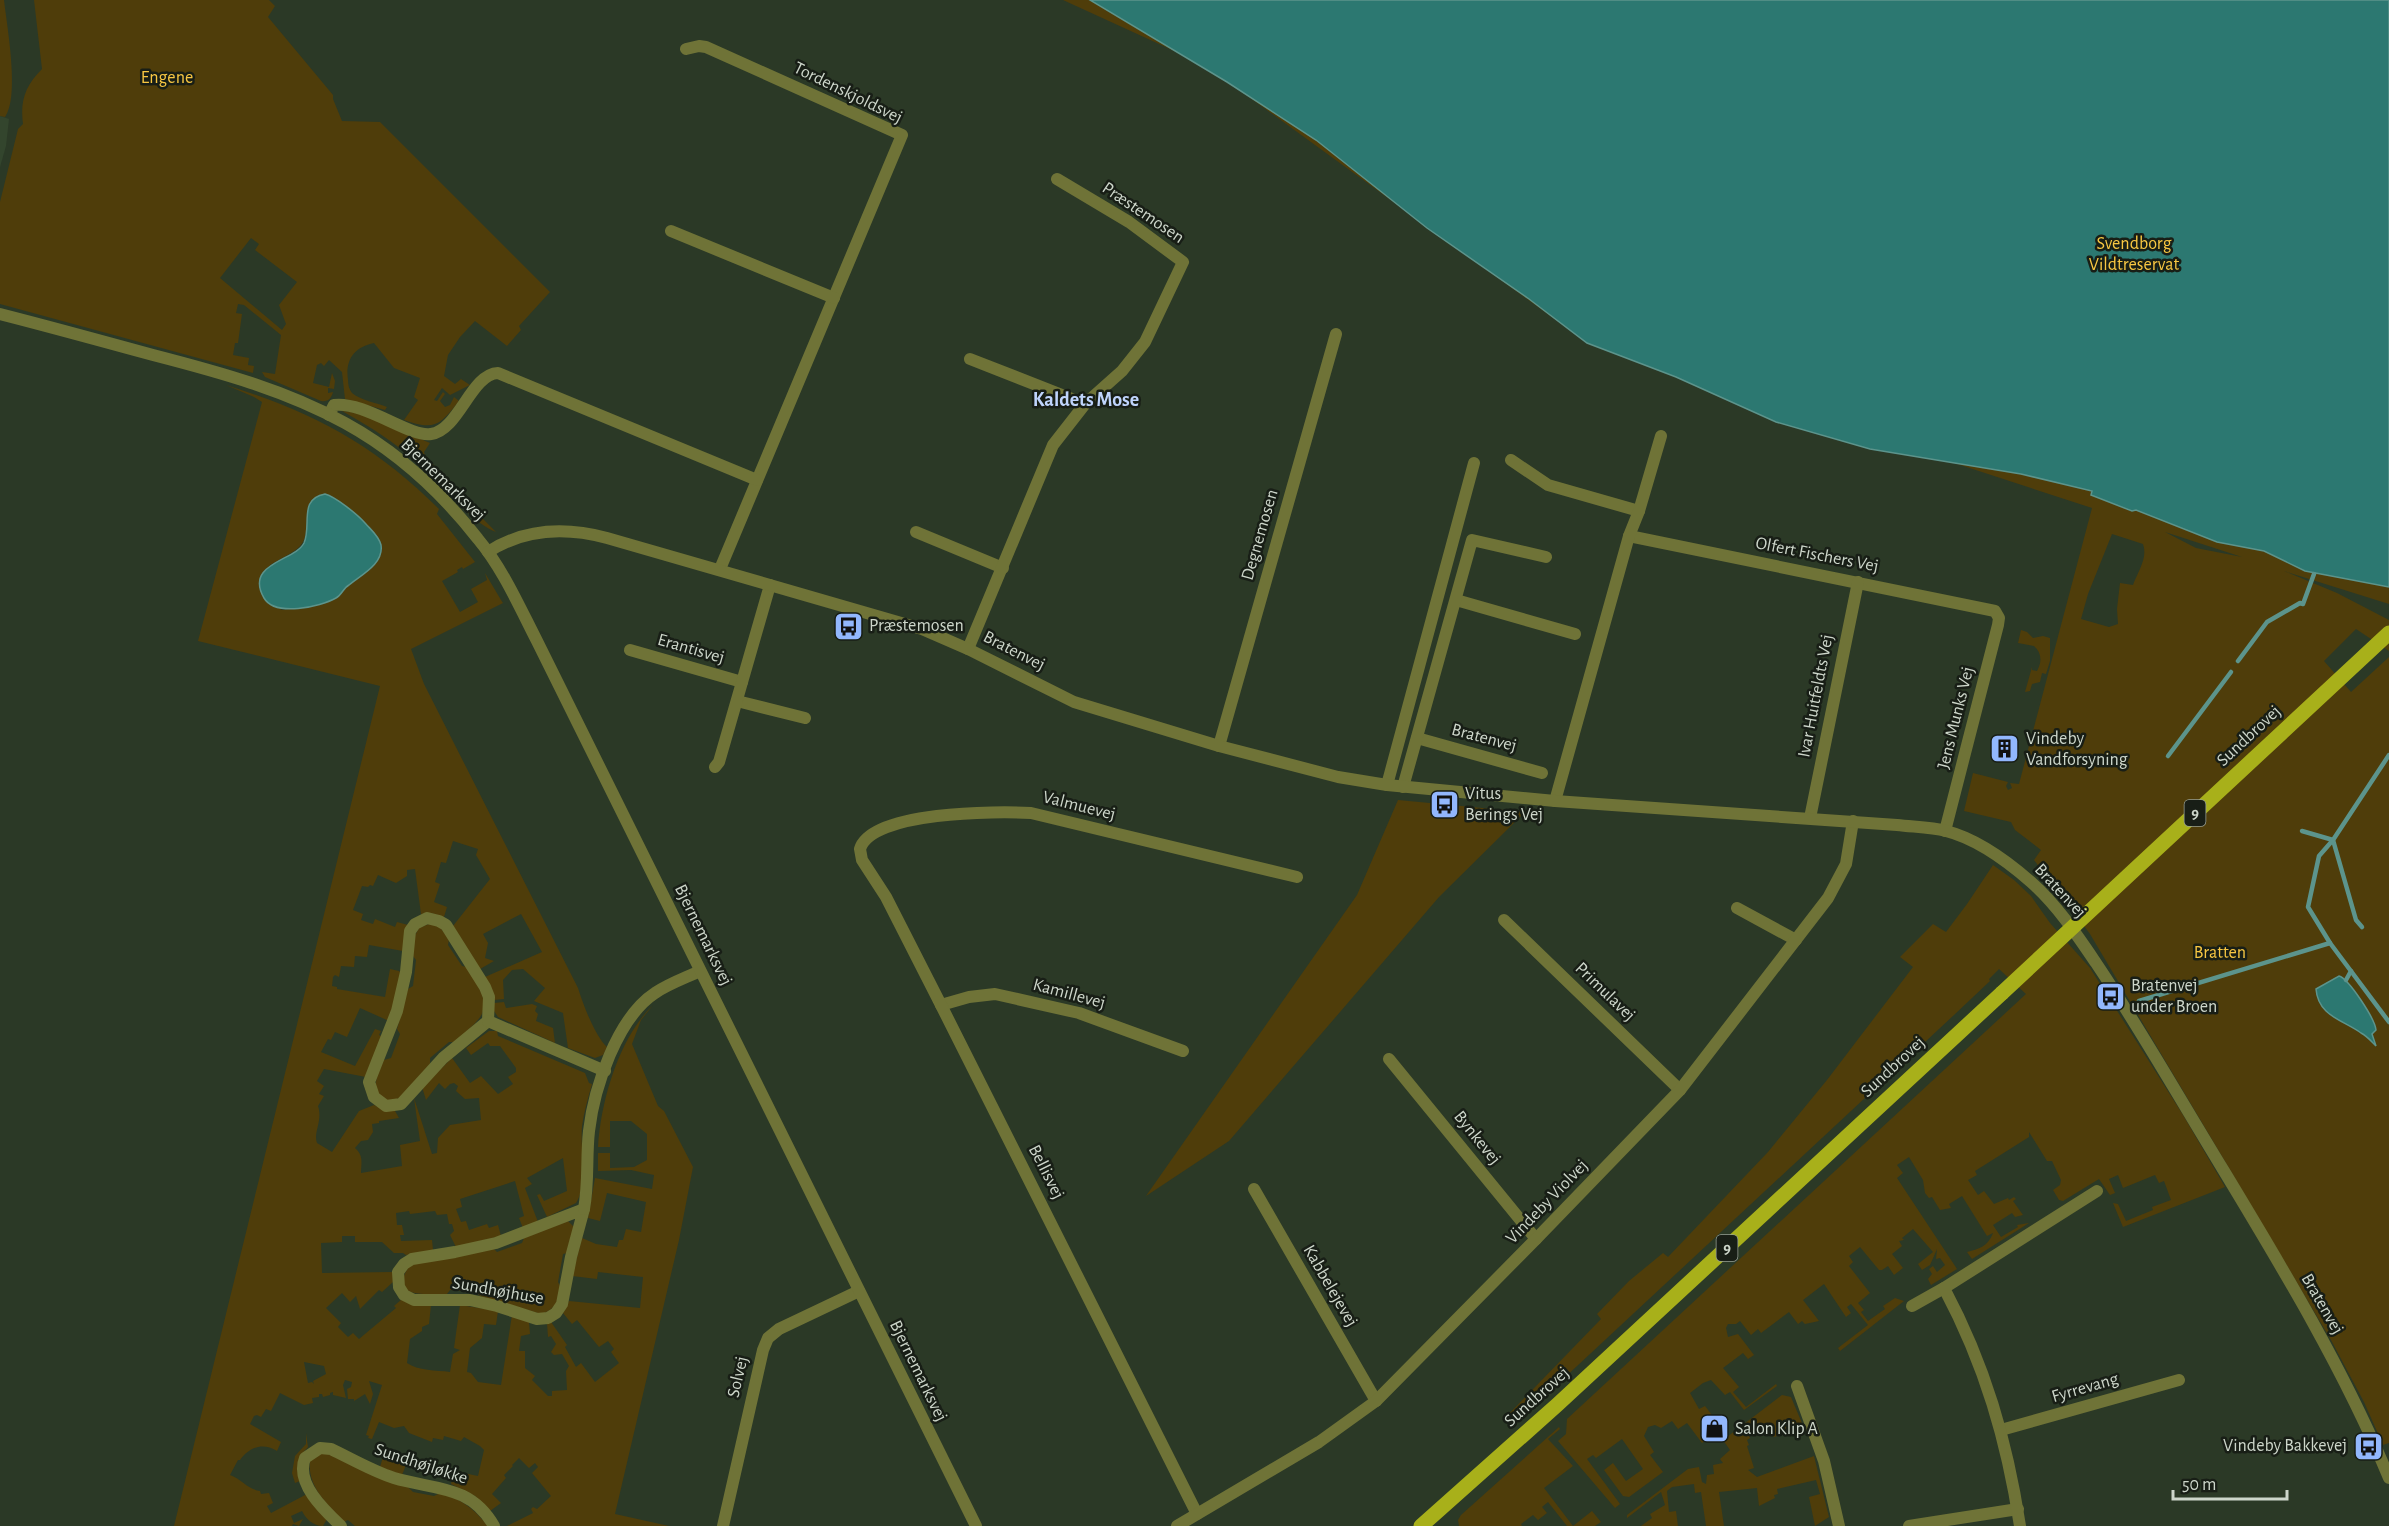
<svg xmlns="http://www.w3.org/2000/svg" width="2389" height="1526" font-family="'Alegreya Sans',sans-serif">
<rect width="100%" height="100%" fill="#2b3926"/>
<!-- built -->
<polygon fill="#33452d" points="0,116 9,119 6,146 0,167"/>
<!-- green -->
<g fill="#4f3d0a" fill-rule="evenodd">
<path d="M0,0H4C7,26 20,97 5,117L0,116Z"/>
<path d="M34,0H269L275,6L268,17L333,95V99L342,121L380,122L550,292L519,326L521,330L507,346L475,321L460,337L448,355L444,376L455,384L461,379L470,385L450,395L442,388L434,400L437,401L443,392L445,394L440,401L445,407L450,405L454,397L459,401C440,425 435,431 404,420L418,400L414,397L420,378L394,368L374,343C354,347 345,360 348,380C348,385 349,389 352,393C360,400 377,403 387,407L385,410L345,399L342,372L329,360L324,366L321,363L317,365L313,383L329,387L332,373L335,381L334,389L328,388V393L333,392C331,399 328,402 321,401L265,377L262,372L275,374L281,335L244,305L238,304L236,313L242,314L238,343H235L233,355L249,358L248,365L254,366L253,373L0,304V202L18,129L23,124C20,101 25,86 42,69ZM251,238L259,244L255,250L297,282L279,305L286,324L282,330L220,278Z"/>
<path d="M1063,0H2389V604L2284,571L2337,593L2389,620V651L2356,629L2324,661L2351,692L2389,657V1443L2383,1445L2364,1402L2331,1340L2090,934L2034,860L2041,850L2015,830L2011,822L1964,811L1973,773L2008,782L2006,786L2008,790L2012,788L2010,783L2019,784L2092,508L1589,344L1205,65ZM2165,532L2242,557L2196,548ZM2112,534L2143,544C2148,558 2138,571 2133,585L2120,583L2117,609L2118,624L2109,627L2081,619L2088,594ZM2338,976L2376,1030L2372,1034L2375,1045L2362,1033L2330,1015L2325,1010L2316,989Z"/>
<path d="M226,385C313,412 374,444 439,509L437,514L475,562L463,569L462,567L457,570L458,572L442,581L460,612L478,602L471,589L487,580L485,573L501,600L503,603L411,649L424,684L578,988C583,1004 595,1036 607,1047L603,1055L595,1058L568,1048L563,1013L534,1001L545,988L523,969L512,970L503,980L504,999L494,1000L485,977L542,952L521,914L483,934L488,943L485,958L494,961L480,969L453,926L490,879L476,855L478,849L453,841L446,863L441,862L435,882L440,884L434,902L447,907L444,917L431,913L421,914L415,869L407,870V876L396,883L378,875L373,886L370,885L368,887L362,886L353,910L363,914L361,920L373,924L375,919L395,927L397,922L408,925L403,951L369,945L367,957L355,956L354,967L341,966L339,977L335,975L333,977L332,986L337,987V989L385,997L390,969L399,971L401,973L389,1021L360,1008L347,1037L335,1032L331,1040L328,1039L321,1052L355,1066L375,1029L381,1031L379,1035L383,1037L366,1077L324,1069L317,1081L324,1086L319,1094L324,1096L318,1106C323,1121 313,1132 317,1143L332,1152L359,1111L374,1105L384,1110L395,1111L399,1118L379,1121V1123L372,1124L373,1132L368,1140L361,1141L355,1148C364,1156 361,1163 361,1173L402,1166L400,1145L420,1141L414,1098L432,1154L437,1153L438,1138L450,1125L481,1120L479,1098L465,1099L456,1091L458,1086L454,1083L450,1084L445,1089L439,1083L426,1100L422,1087L452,1058L470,1083L481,1076L498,1094L513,1084L508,1077L516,1072V1068L500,1046H490L488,1043L471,1055L466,1048L489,1031H497L498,1036L585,1073L589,1083L592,1084C588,1098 584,1112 582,1126C580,1148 588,1185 576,1203L547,1217L537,1195L540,1194L544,1201L567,1191L563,1158L527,1178L532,1184L525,1188L538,1222L523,1228L519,1218L524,1216L515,1181L460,1199L462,1207L456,1209L461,1222L466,1221L469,1230L487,1224L489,1228L498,1225L501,1236L456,1247L450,1235L454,1231L452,1224H449L447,1214L437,1215L435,1211L410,1214L409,1211L396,1213L397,1225H402L404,1235H400L401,1241L432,1240L433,1250L406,1255L403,1253H394L382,1242H355V1236H342V1242L321,1243L322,1273L393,1272V1282L382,1292L379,1290L360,1309L356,1296L350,1302L342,1293L326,1308L341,1323L338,1327L348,1337L353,1333L359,1339L396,1308L394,1306L402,1299L431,1305L429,1324L422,1327V1331L410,1339L407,1363C418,1371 436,1370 450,1372L453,1354L460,1350L454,1348L460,1305L498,1311L496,1325L484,1324L482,1338L470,1348L467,1372L471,1373L478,1382L501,1385L512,1315L529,1322L530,1334L521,1336L519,1351H525V1368L535,1376L532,1380L548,1396H552V1391L567,1390L566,1371L569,1366L562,1354L554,1355L551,1352L556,1344L551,1336L548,1337L547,1323L551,1322L567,1345L565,1347L576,1367L581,1363L595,1382L619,1363L611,1352L614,1349L608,1341L599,1347L577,1320L572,1324L563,1313L569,1301L640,1308L643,1277L598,1272L597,1279L572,1276L582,1238L596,1244L617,1247L619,1240H623L626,1229L641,1232L646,1202L607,1193L600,1221L588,1218L595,1178L652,1189L654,1175L631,1170L598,1171V1153H610V1168L634,1167L647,1160V1134L631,1121H610V1147H598C601,1100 619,1038 653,1005L641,1020L632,1044L658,1106L664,1111L693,1167L679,1240L615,1514L669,1526H507L533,1513L531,1509L533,1507L537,1509L551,1496L532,1473L538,1467L535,1463L529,1468L519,1458L512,1465L513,1466L504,1475L506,1478L492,1494L501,1503L490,1511L475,1496L451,1484L454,1471L478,1476L484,1450L480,1446L464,1437L461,1441L444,1436L443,1440L433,1438L432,1442L409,1433L404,1426L394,1428L379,1422L372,1439L368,1438L369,1436L366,1435L382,1385L369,1381L373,1394L370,1404L365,1394L354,1401V1399H348L347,1389L351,1387L352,1382L345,1380L343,1385L346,1398L333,1395V1392L330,1393V1395L323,1397L322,1394H319V1397L312,1398L313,1403L304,1405L280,1393L271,1411L266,1409L261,1417L257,1415L254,1416L250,1424L281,1442L277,1451C263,1442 249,1447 240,1460H238L230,1475C243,1480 247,1489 260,1491L261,1494L269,1493L273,1503L267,1506L271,1513L307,1494L327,1519L323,1526C313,1526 306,1519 302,1511L291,1516L294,1523L303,1519L299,1526L293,1524L292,1526H174L380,686L198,641L262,402L254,397ZM319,496C334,496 339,505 351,512C359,516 364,523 371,530C398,556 366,570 348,585C343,590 341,596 335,598C319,606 298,608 281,610L270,565C308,544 305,548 309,505ZM304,1362L324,1366L326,1374L313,1381L314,1384L312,1382L308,1383Z"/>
<path d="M342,411C367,412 407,433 430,443L424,452L425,455L468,504L496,532C474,525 439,481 419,464C396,443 369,426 342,411Z"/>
<path d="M2021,630L2027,632L2033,638L2043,636L2050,638V661L2046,674L2042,673L2040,682L2032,684L2030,691L2025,692L2032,667V670L2037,671C2042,662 2042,653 2034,646L2018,643Z"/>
<polygon points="1398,800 1525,812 1439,897 1229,1141 1146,1196 1357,895"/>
<path d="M1993,865L2014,880L2031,896L2050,923L2090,968L2183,1115L2225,1187L2123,1227L2113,1203L2118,1204L2126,1221L2153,1210L2152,1207L2171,1200L2164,1181L2159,1183L2155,1175L2123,1188L2118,1175L2109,1179L2115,1193L2110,1195L2099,1179L2063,1201L2059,1200L2053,1190L2060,1185L2061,1180L2052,1161H2047L2029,1132V1137L1975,1171L1977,1175L1968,1180L1978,1195L1984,1191L1994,1204L2008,1198L2009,1200L2014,1197L2016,1199L2013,1201L2023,1215L2015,1217L2012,1213L1993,1225L2001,1237L2018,1227L2017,1225L2029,1223L1972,1259L1967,1252C1980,1249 1988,1246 1993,1233L1987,1236L1962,1196L1949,1204L1951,1208L1940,1210L1932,1197L1929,1198L1925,1193L1923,1180L1909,1157L1897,1165L1903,1173L1897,1178L1957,1269L1931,1285L1928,1279L1932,1274L1929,1269L1933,1266L1937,1272L1945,1265L1940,1258L1936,1259L1937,1249L1930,1265L1922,1270L1918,1264L1933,1252L1913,1229L1902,1238L1904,1240L1899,1241L1902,1246L1892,1254L1903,1268L1894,1275L1888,1266L1882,1270H1879L1860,1247L1849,1256L1853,1262L1849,1266L1870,1293L1858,1303L1864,1310L1861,1312L1868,1321L1885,1309L1883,1306L1895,1298L1904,1301L1840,1351L1838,1348L1868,1325L1851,1304L1847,1307L1851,1313L1846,1317L1824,1284L1803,1300L1819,1321L1805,1324L1802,1321L1798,1324L1789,1312L1761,1333L1758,1329L1751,1335L1740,1321L1736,1324H1728L1726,1328L1728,1337L1738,1334L1754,1355L1748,1359L1743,1353L1723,1368L1739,1387L1733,1392L1746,1407L1776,1384L1777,1386L1744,1410L1730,1392L1725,1395L1711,1380L1703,1383L1690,1393L1699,1409L1705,1406L1715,1419L1705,1427L1708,1432L1703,1436L1706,1440L1702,1443L1687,1423L1678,1429L1672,1421L1661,1428L1655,1425L1648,1427L1644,1436L1654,1452L1650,1455L1663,1472L1629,1497L1623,1496L1604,1470L1613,1463L1626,1481L1643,1469L1622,1439L1596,1458L1593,1455L1587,1459L1620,1504L1615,1508L1558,1441L1566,1434L1567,1419L2026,994L1999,969L1989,979L1990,981L1954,1015L1547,1394L1512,1426L1504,1419L1601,1319L1597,1314L1629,1281L1663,1253L1668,1257L1768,1152L1827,1080L1913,967L1900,957L1933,924L1946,932L1967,904Z"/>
<path d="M429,924L439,926L449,939L448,945L462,966L467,967C493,1008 490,1012 454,1042H449L430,1058V1064L400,1098L390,1101C367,1094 377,1076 384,1060L391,1058L400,1034L397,1029L408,989L413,986L416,960L413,956L414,937L419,928Z"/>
<polygon points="504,1002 506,1008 532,1004 537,1006 535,1011 538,1014 536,1021 553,1028 555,1043 498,1017 494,1011 494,1003"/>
<path d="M568,1221L574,1227L567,1253L563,1254L558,1282L560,1286C559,1301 555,1310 541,1314L480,1296L476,1292L450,1290L447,1294C427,1294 386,1299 410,1265L493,1248L497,1252L522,1243L524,1238Z"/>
<polygon points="1782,1395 1791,1397 1804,1428 1774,1437 1766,1429 1749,1435 1750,1438 1747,1440 1749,1445 1747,1446 1754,1468 1748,1470 1757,1477 1814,1456 1829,1517 1815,1526 1809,1497 1820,1494 1816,1480 1777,1489 1778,1494 1774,1495 1775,1498 1759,1506 1757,1488 1719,1492 1724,1526 1706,1526 1701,1492 1695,1493 1694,1484 1672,1487 1667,1491 1669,1512 1676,1511 1678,1526 1641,1526 1652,1518 1650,1514 1665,1505 1661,1492 1627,1518 1627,1515 1688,1469 1699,1467 1702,1482 1706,1484 1707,1475 1714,1474 1713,1465 1723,1463 1720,1459 1730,1450 1723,1440"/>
<polygon points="1559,1427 1560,1429 1548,1439 1573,1466 1544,1488 1573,1526 1592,1511 1601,1522 1595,1526 1567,1526 1548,1502 1542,1507 1547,1513 1538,1520 1533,1515 1521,1524 1522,1526 1459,1526 1458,1520 1461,1515"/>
<path d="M306,1433L308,1447C298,1457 295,1467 300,1481L295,1483L292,1473L295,1456L306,1444Z"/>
<path d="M321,1454H328L407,1486L413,1492L434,1496L440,1493C462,1499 474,1509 488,1526H355L348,1520L344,1522C327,1504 307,1486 310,1461Z"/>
<polygon points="383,1457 406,1465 402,1475 380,1467"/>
</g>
<!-- water -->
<g fill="#2c7871" stroke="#5c948c" stroke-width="1.5">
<polygon points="1090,0 2389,0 2389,587 2305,571 2264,551 2217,542 2136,510 2132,511 2091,495 2092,491 2021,474 1870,449 1776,422 1676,377 1587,343 1529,299 1427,228 1316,140 1227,82"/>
<path d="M325,494C336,497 358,515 365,523C371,530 379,536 381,545C384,564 361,575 349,585C343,588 342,595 336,598C320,607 275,617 264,598C244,563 295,561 304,543C312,525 298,499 325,494Z"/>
<path d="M2339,976C2349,979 2375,1019 2376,1030L2372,1034L2376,1046C2371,1041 2367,1036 2361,1033C2343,1020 2318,1016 2316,989Z"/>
</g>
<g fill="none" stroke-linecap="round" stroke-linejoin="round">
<!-- stream -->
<g stroke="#5c948c" stroke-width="4.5">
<polyline points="2238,661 2267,622 2300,603 2303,604 2314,574"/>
<polyline points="2168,756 2231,672"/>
<polyline points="2302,831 2333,840 2356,920 2362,927"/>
<polyline points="2330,943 2389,1022"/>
<polyline points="2346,980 2351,971"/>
<polyline points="2139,1001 2330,943 2308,907 2319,856 2333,840 2389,755"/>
</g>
<!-- minor -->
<g stroke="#6f7337" stroke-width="12">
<polyline points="686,49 699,46 706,47 902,135 720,569"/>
<polyline points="671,231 834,298"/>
<polyline points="970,359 1085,404"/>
<path d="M329,415L334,405C365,401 410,438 431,434C459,430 471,374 498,373L757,480"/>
<polyline points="1511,460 1548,485 1639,511"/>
<polyline points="916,532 1003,568"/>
<polyline points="1629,536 1995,611 1999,618 1998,625 1945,831"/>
<polyline points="1456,600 1575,634"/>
<polyline points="968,649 1053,445 1085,404 1122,371 1145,342 1183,262 1129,222 1057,179"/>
<polyline points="630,650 742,682"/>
<polyline points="737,701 805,718"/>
<polyline points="1417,738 1542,773"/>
<polyline points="1219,746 1336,334"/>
<polyline points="715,767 719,762 770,585"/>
<polyline points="1387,785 1474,463"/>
<polyline points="1403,787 1472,540 1546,557"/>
<polyline points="1555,801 1629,536 1639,511 1661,436"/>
<polyline points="1810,818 1858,582"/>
<polyline points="1737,908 1796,940"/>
<polygon points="427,918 439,921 446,925 485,987 489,997 488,1021 443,1058 401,1104 386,1106 374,1097 369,1082 397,1011 406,972 410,931 415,924"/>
<polyline points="1504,920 1680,1090"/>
<polyline points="941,1005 969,997 995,994 1079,1013 1183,1051"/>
<polyline points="488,1021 605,1071"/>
<polyline points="1389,1059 1536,1239"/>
<polyline points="1254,1189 1376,1401"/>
<polygon points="584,1209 571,1257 562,1304 556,1313 548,1318 537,1319 497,1306 470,1300 414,1300 404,1295 399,1287 398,1272 404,1264 412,1259 455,1252 496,1243"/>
<path d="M584,1209C589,1182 586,1157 589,1131C594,1088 617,1018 655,993C668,984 685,978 700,971"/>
<polyline points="1912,1306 1944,1288"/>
<polyline points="1797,1386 1824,1461 1839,1526"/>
<polyline points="2001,1430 2179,1380"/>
<path d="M1197,1514L941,1005L886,897L862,860L860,849C871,811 997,811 1031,813L1297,877"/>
<path d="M341,1526C324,1510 295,1483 305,1458L320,1448L331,1449C352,1459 372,1471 394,1478C434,1490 470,1484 494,1526"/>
<polyline points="723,1526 763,1350 768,1338 779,1329 859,1291"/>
<polyline points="1177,1526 1319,1442 1376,1401 1536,1239 1680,1090 1828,898 1846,864 1853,821"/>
<polyline points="1909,1526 2018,1509"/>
<path d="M2020,1526C2007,1441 1985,1365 1944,1288L2097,1191"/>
</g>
<!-- tertiary -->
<g stroke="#6f7337" stroke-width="12">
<path d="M0,314C51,327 102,341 153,355C219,372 285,390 345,423C396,451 442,493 478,539C503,569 519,606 537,641L976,1526"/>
<path d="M488,552C525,528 566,527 607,538L922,629L968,649L1074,702L1219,746L1338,777L1387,785L1555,801L1897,825C1913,827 1931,827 1946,831C1978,839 2007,861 2031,882C2057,905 2077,935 2096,963C2129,1012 2159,1063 2189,1113C2260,1232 2336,1350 2389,1478"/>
</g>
<!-- primary -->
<polyline stroke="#a8b01a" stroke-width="15" points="1421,1526 1557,1405 2002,993"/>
<!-- primary-bridge -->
<polyline stroke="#a8b01a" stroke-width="15" points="2002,993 2389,633"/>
</g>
<!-- icons -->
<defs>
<symbol id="bus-square" viewBox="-11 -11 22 22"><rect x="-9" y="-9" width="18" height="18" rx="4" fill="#92b7fd" stroke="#181e16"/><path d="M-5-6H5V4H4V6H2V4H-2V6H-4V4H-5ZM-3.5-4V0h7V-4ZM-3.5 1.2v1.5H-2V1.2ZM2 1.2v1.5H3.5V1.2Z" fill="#111"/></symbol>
<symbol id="building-square" viewBox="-11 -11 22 22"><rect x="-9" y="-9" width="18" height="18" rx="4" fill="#92b7fd" stroke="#181e16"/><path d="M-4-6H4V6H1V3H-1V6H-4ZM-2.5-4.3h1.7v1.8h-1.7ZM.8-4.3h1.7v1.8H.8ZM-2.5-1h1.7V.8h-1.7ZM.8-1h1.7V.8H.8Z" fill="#111"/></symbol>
<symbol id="shop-square" viewBox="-11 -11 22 22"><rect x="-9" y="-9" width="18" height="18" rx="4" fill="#92b7fd" stroke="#181e16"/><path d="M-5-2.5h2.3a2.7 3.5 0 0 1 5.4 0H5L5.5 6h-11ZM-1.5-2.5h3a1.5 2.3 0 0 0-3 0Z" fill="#111"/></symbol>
</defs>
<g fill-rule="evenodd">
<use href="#bus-square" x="832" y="610" width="33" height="33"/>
<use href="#building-square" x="1988" y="732" width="33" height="33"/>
<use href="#bus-square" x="1428" y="788" width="33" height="33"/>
<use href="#bus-square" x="2094" y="980" width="33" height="33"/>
<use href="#shop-square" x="1698" y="1412" width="33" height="33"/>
<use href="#bus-square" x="2352" y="1430" width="33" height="33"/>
</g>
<g text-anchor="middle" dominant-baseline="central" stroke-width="5" stroke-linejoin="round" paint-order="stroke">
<!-- shield labels -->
<g fill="#181e16" stroke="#979f94" stroke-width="1.5">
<rect x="2184.5" y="800" width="21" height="26" rx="4.5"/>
<rect x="1716.5" y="1235" width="21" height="26" rx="4.5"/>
</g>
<g font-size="16" font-weight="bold" fill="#cdd6ca">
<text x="2195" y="813">9</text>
<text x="1727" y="1248">9</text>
</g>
<!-- park labels -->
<g font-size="18" fill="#f8c742" stroke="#181e16">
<text x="167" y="78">Engene</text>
<text x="2134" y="244">Svendborg<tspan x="2134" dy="21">Vildtreservat</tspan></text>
<text x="2220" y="953">Bratten</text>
</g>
<!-- street labels -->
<g font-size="18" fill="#cdd6ca" stroke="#181e16">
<text transform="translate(848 93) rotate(26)">Tordenskjoldsvej</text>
<text transform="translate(1143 213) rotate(34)">Præstemosen</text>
<text transform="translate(443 480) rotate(44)">Bjernemarksvej</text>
<text transform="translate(1260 535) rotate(-74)">Degnemosen</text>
<text transform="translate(1817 555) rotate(11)">Olfert Fischers Vej</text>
<text transform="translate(691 649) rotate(16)">Erantisvej</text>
<text transform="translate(1014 651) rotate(27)">Bratenvej</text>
<text transform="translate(1816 696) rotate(-79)">Ivar Huitfeldts Vej</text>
<text transform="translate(1956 718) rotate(-76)">Jens Munks Vej</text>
<text transform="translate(2249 736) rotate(-43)">Sundbrovej</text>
<text transform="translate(1484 738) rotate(15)">Bratenvej</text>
<text transform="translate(1079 806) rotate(14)">Valmuevej</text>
<text transform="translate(2060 891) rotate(47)">Bratenvej</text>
<text transform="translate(703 935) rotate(64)">Bjernemarksvej</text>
<text transform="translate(1605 992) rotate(44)">Primulavej</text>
<text transform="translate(1069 994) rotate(15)">Kamillevej</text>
<text transform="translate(1893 1067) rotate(-43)">Sundbrovej</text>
<text transform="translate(1477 1138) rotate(51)">Bynkevej</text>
<text transform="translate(1046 1172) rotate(63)">Bellisvej</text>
<text transform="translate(1547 1202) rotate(-46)">Vindeby Violvej</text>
<text transform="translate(1330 1286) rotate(60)">Kabbelejevej</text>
<text transform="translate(498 1291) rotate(10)">Sundhøjhuse</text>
<text transform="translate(2322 1304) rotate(60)">Bratenvej</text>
<text transform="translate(918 1371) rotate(64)">Bjernemarksvej</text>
<text transform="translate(738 1377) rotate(-77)">Solvej</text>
<text transform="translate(2085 1388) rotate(-16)">Fyrrevang</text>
<text transform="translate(1537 1397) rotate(-42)">Sundbrovej</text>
<text transform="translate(421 1464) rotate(18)">Sundhøjløkke</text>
</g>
<!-- poi labels -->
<g font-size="18" fill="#cdd6ca" stroke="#181e16" text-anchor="start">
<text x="869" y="626">Præstemosen</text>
<text x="2026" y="739">Vindeby<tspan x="2026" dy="21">Vandforsyning</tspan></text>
<text x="1465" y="794">Vitus<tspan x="1465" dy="21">Berings Vej</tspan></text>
<text x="2131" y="986">Bratenvej<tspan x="2131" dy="21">under Broen</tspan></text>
<text x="1735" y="1429">Salon Klip A</text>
<text x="2347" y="1446" text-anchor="end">Vindeby Bakkevej</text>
</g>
<!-- neighbourhood labels -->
<g font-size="20" font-weight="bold" fill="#bfd4fc" stroke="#181e16">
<text x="1086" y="400">Kaldets Mose</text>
</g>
</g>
<!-- scale -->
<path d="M2173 1490v9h114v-9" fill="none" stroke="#cdd6ca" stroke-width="3"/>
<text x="2182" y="1490" font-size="18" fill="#cdd6ca" stroke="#181e16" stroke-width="4.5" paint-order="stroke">50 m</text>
</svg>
